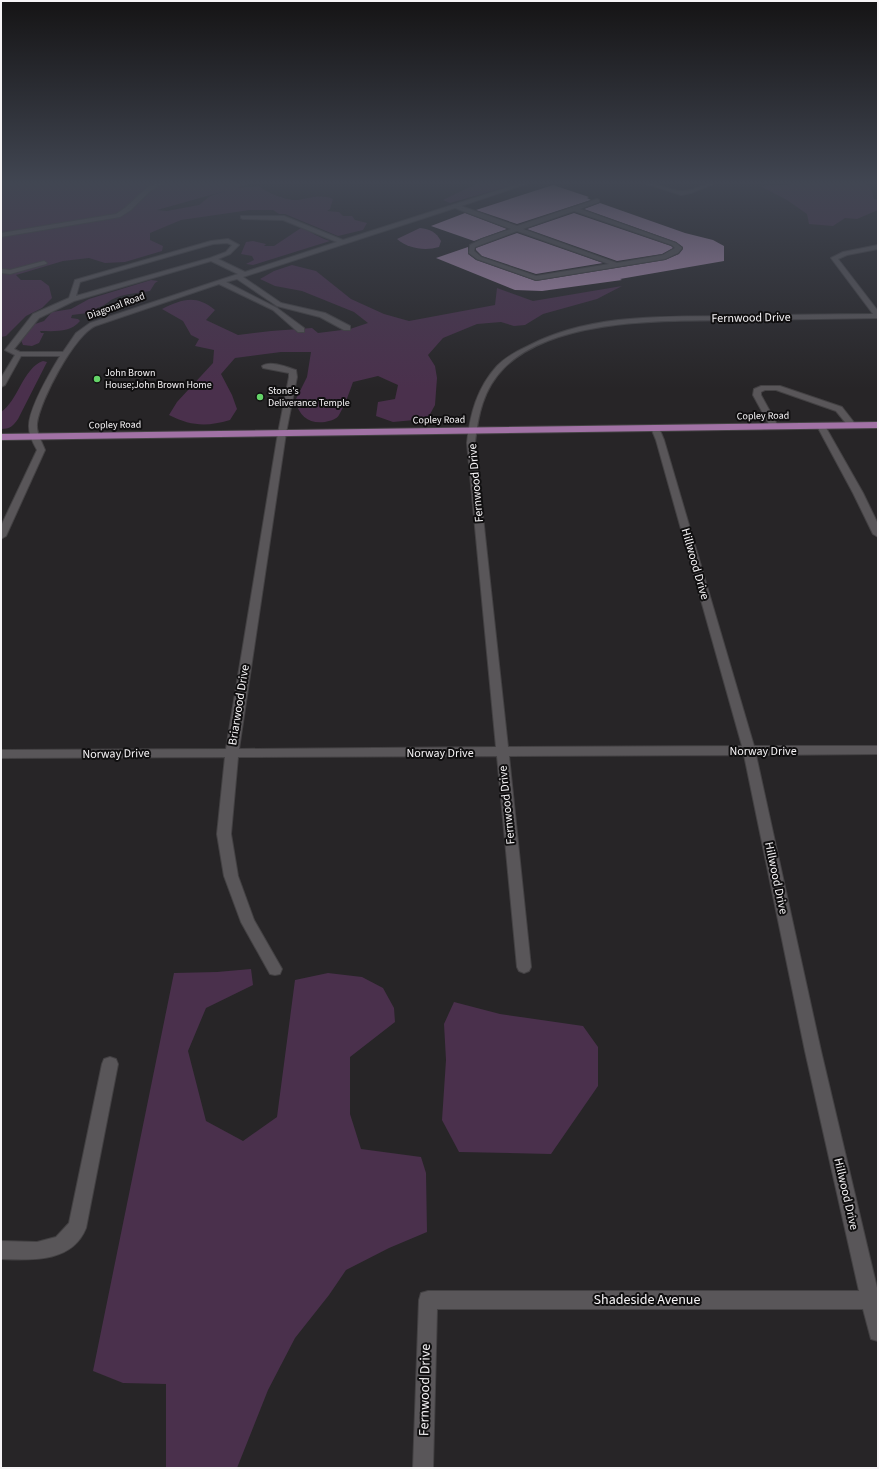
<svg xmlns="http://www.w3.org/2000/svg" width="879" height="1469" font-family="'Source Sans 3',sans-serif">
<rect width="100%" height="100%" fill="#272527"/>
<!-- green -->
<g fill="#4a304c" fill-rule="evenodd">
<path d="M1,184H250L237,188L259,186C267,193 287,201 298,200C311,198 320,194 333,199L330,209L327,211L339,212L343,216H352L355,220L367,223L363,230L338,236L285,214H279L273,210H250L181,220L150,233V240L163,246L162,251L125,262L105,263L89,258L63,261L16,275L21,280H41L49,286L52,298L42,308L26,316L6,336L1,337ZM225,191L210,196L199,205L167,211L157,210Z"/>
<polygon points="476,184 517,184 450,203 443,200"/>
<polygon points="797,184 867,184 870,185 874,199 878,200 878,210 857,219 845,218 833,226 809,224 807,214 787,200 760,186"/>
<path d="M301,228C312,232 319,238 330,241L253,265L246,264L254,260L252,256L241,254L246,242L253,241L266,244L264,246H274Z"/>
<path d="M292,265L316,271L351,299L384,314L409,321L495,305L497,288L533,301L622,286L597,299L543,314L525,325L514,326L501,322L477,324L443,338L428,355L435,366L437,378L435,405L429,416L414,420L393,422L376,416L378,402L395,399L398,385L378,376L353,382C349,393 345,405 339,415C337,419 330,421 325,422C309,424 300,417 295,401L307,377L311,352H281L235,358L221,374L232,395L237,409L230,420C206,427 191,426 169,415L177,402L213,363L214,350L195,346L199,339L191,335L183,321L162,309C182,299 196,294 215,310L206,320L238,335L271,331L312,328L318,333L350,329L368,323L354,312L302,291L275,286L260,279L274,271Z"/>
<path d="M151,280L158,281L155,283L150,291C137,293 122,294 111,300C106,304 103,306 97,308L95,312L72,315L71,318L78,319L80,321C70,333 54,331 40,331L41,333H44L39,343L32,346L23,345L21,340L35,324L44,321L52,312L71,309L89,299Z"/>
<path d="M43,361L47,362L18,419C13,426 10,429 1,429V412C18,401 23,368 43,361Z"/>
<polygon points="251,969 253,985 206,1008 188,1051 206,1121 243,1141 277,1117 295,980 328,973 362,977 383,988 394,1008 395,1022 350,1057 350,1114 361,1149 421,1157 426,1173 427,1232 389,1248 346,1270 329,1295 295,1338 268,1390 237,1468 166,1468 166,1384 123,1383 93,1371 174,973 217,972"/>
<polygon points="454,1002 500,1014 583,1026 598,1047 598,1086 551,1154 459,1152 442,1120 446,1060 444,1024"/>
</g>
<!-- water -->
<path fill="#6d4e6f" d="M420,228C430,229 436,232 441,241L439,247C425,251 409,249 397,239Z"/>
<!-- building -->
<g fill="#b18fb4">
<polygon points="553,185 589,197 587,198 591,200 517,224 476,210"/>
<polygon points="600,203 685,233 713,240 724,246 724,261 620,279 622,280 542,291 515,290 436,258 468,247 468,254 476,260 536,281 665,260 679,254 683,249 683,247 676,242 584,209"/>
<polygon points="465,213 507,229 474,241 431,226"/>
<polygon points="574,213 671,246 673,248 662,254 617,261 527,229"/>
<polygon points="517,233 603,263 536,274 482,256 476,250 476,248"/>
</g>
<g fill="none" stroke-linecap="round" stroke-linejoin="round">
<defs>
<g id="minor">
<path d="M154,184H161L149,192L131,210L120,217L1,237V233L116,214C131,206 139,191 154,184Z"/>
<path d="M518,184H526L461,206L517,226L597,199L599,200V202L580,209L676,243L682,248L678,253L665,259L536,280L477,259L469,253L470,245L482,239L511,229L455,208L243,277L281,303L325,313L350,326V330H344L320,317L277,306L237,279L226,282L277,308L304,328V332H298L273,310L219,284L95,326C74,336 40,400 37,424C36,433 42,442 45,450L6,536L1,539V526L37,450C33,443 29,435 29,427C28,409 51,371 60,356H21L5,385L1,387V378L15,355L5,350L33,314L69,298L75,280L211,241L228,239L239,245L230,254L218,259L245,272L337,242L283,220L243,219L241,218V216H284L343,240ZM574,211L672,245L675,248L663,255L617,263L523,229ZM517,231L609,264L536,276L481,257L474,251L475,247ZM227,243L232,245L226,252L210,258L76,296L80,282L213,244ZM211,261L238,274L90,323L76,333L63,352H20L14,349L39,318L74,301Z"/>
<path d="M647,184C659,183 670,191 682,191C693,192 702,183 713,184L691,193L681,195Z"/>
<path d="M878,245V249L847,255L838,259L878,311V318C833,319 787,319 742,320C673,321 556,316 504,368C483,389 478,416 475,443L508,747L742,746L656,440L651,428L655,425L659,428L664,440L754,746H878V754L756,755L821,1051L878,1292V1341L871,1339L863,1309H437L433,1468H413L419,1300L421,1293L428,1291H859L805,1051L744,755L509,756L531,967L529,971L524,973L519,971L517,967L497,756L238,757L231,834L238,876L254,920L282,969L280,974L275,975L270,974L241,922L224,876L217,834L225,757L1,758V750L226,749L278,433L289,377V373L263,368L262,366C270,360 287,367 296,370L297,377L286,433L239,749L496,747L467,443C470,414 477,388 497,366C506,357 517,351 528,346C593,312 671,317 742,316C786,315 829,314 873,314L831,258L843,252Z"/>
<polygon points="44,261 47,263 46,264 10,274 1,273 1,269 10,270"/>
<polygon points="761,386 780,386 842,407 856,425 852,428 849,427 836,411 776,390 765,390 761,392 761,395 778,426 777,428 771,428 753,395 754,389"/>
<polygon points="821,423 825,426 863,493 878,524 878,537 873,534 853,493 817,426"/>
<path d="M110,1057L116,1059L118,1064L86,1228C72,1263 32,1260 1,1259V1241L37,1242L56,1237L69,1223L102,1064L104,1059Z"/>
</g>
<polygon id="major" points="878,422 878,428 1,440 1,434"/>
</defs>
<!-- minor casing -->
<use href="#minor" stroke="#434143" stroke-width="2"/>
<!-- major casing -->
<use href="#major" stroke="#434143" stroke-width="2"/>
<!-- minor -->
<use href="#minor" fill="#595659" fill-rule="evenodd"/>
<!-- major -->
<use href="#major" fill="#a172a5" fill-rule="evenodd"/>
</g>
<!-- sky -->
<linearGradient id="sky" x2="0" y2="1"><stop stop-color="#151415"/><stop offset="0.47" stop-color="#414652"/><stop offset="1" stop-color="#414652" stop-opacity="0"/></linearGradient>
<rect width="879" height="389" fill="url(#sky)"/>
<!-- markers -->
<g fill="#64d468" stroke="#100f10" stroke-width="1.5">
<circle cx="97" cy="379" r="4"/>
<circle cx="260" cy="397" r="4"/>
</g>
<g text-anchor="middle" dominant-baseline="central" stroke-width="4" stroke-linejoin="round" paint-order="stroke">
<!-- far-street labels -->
<g font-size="10" fill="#f6f4f6" stroke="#100f10">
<text transform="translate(116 306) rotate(-20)">Diagonal Road</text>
<text transform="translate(763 416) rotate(-1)">Copley Road</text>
<text transform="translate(439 420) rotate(-1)">Copley Road</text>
<text transform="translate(115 425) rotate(-1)">Copley Road</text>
</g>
<!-- far-poi labels -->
<g font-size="10" fill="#f6f4f6" stroke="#100f10" text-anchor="start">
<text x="105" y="373">John Brown<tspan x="105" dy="12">House;John Brown Home</tspan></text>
<text x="268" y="391">Stone's<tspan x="268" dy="12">Deliverance Temple</tspan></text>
</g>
<!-- street labels -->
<g font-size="12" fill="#f6f4f6" stroke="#100f10">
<text transform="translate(751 318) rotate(-1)">Fernwood Drive</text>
<text transform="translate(476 483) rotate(-95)">Fernwood Drive</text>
<text transform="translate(695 564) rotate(74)">Hillwood Drive</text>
<text transform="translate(239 705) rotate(-81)">Briarwood Drive</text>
<text x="763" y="751">Norway Drive</text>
<text x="440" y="753">Norway Drive</text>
<text transform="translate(116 754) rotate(-1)">Norway Drive</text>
<text transform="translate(507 805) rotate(-96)">Fernwood Drive</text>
<text transform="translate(776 878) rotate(78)">Hillwood Drive</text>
<text transform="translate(846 1194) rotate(77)">Hillwood Drive</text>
</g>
<!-- near-street labels -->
<g font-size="14" fill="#f6f4f6" stroke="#100f10">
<text x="647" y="1300">Shadeside Avenue</text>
<text transform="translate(425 1390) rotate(-89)">Fernwood Drive</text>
</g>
</g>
<!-- border -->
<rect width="879" height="1469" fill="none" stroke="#f6f4f6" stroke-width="4"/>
</svg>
